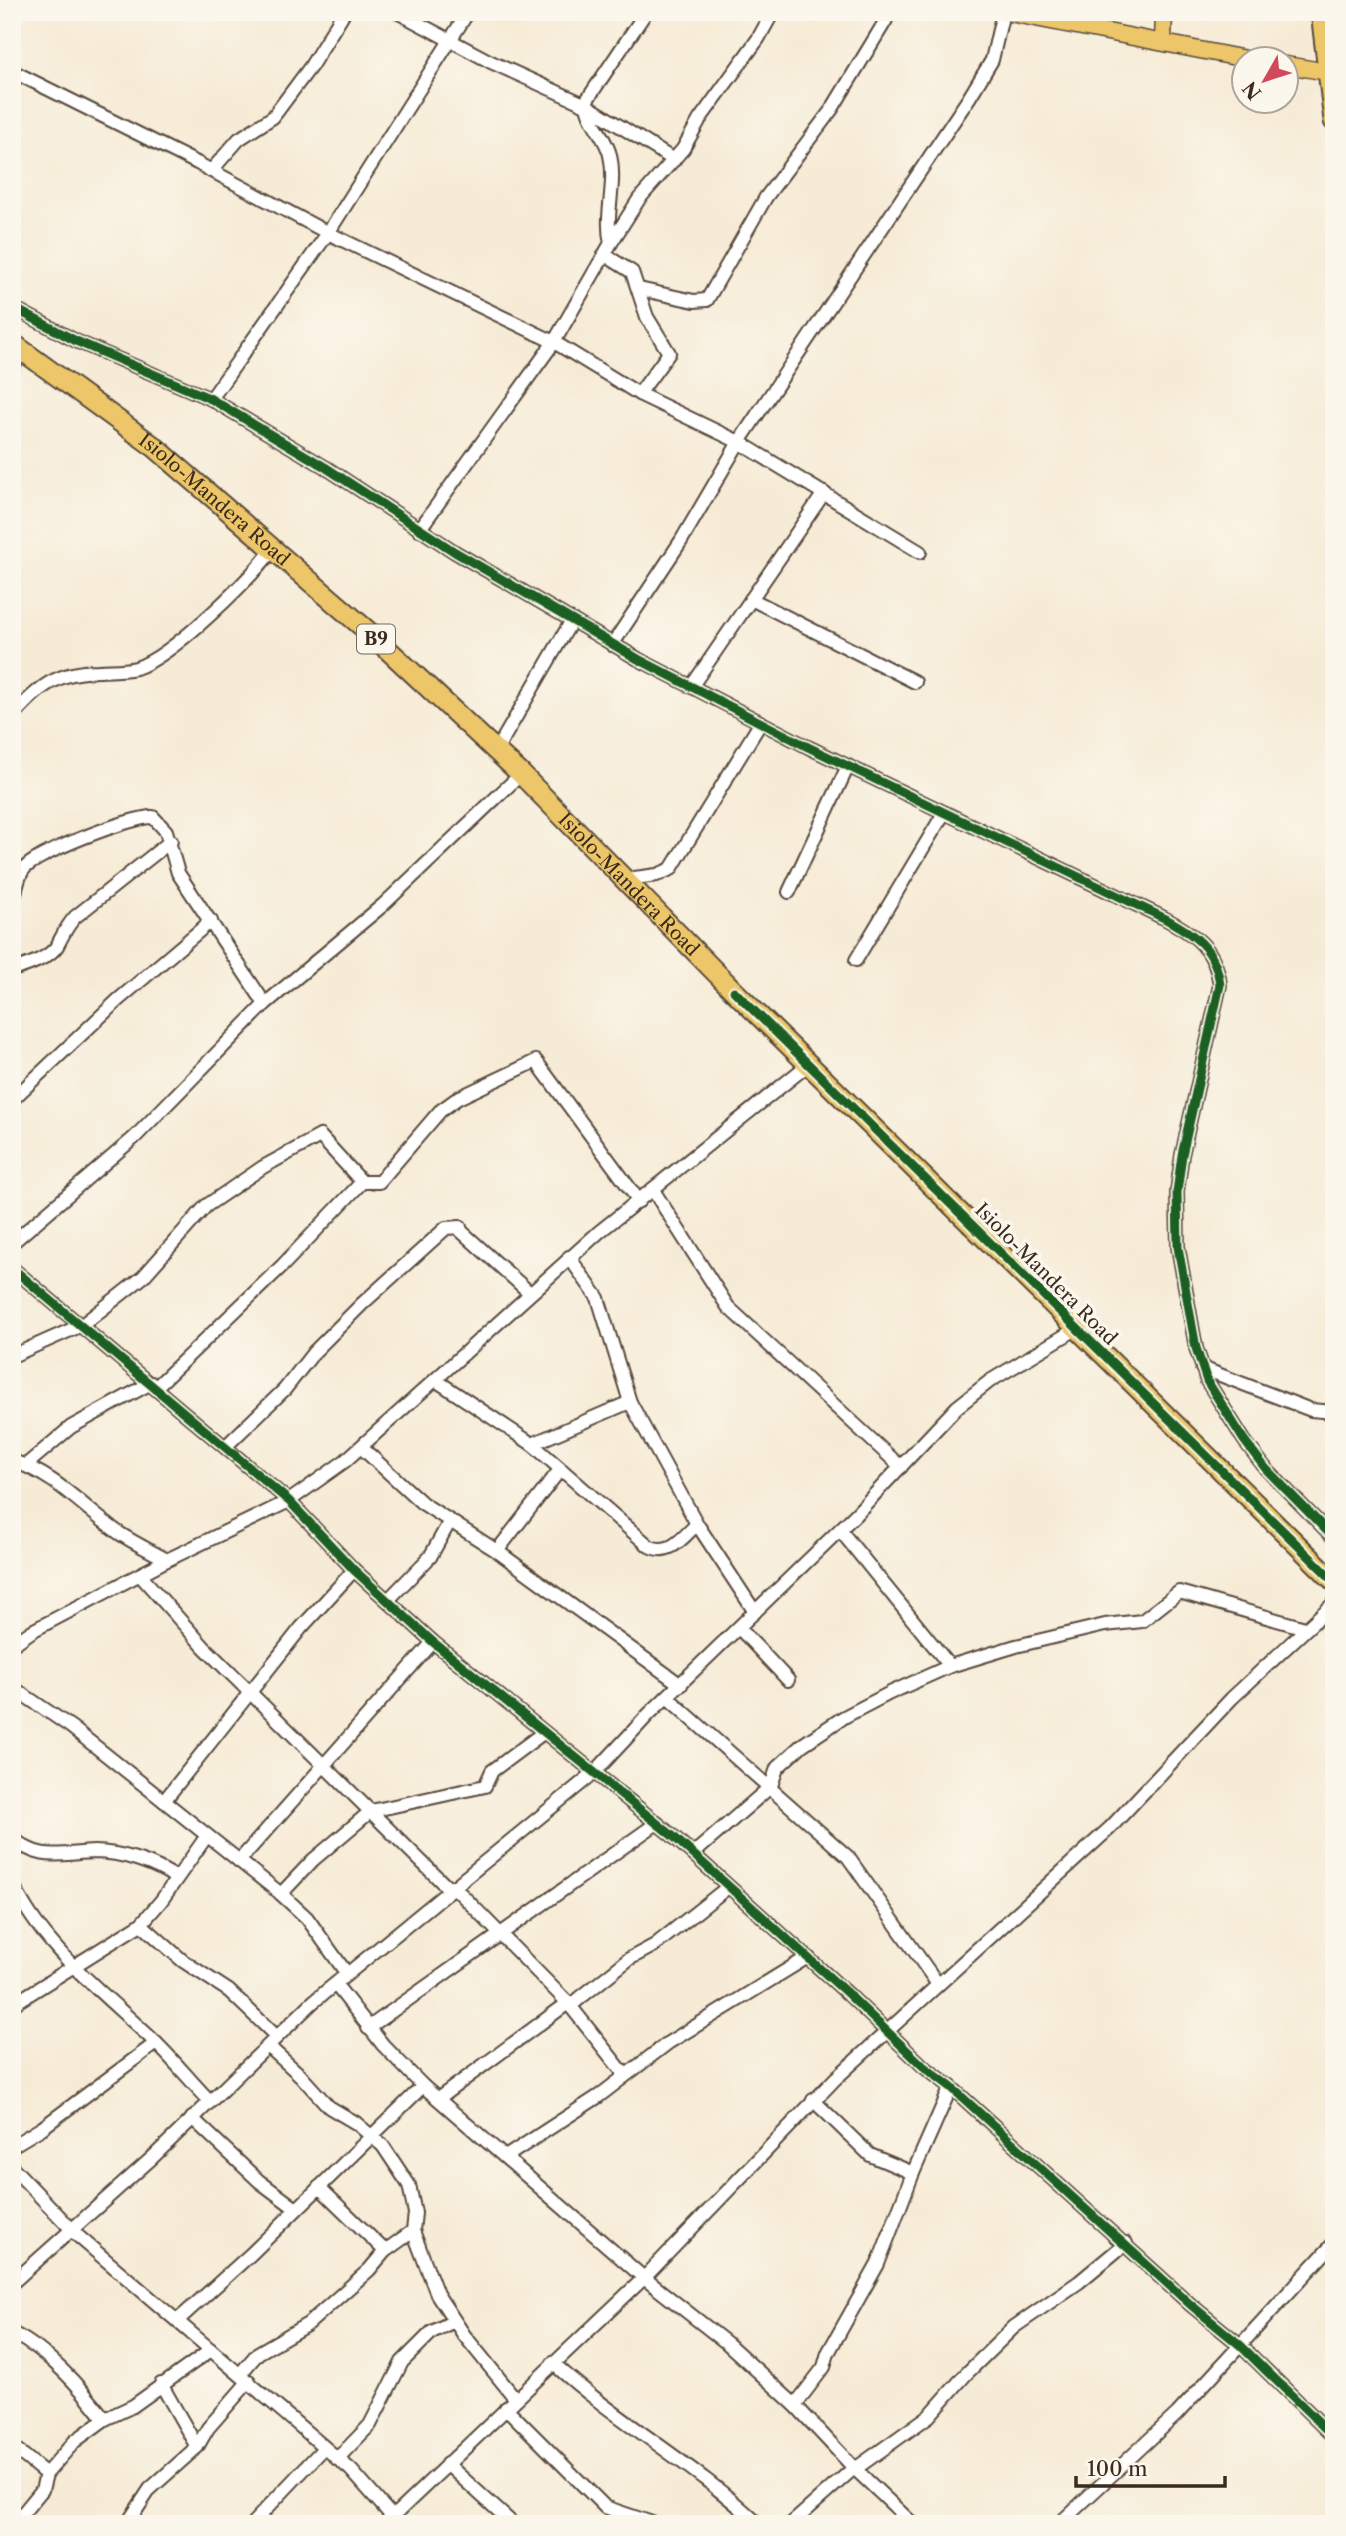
<svg xmlns="http://www.w3.org/2000/svg" width="1346" height="2536" font-family="'Libre Caslon Text',serif">
<rect width="100%" height="100%" fill="#fbf7ec"/>
<filter id="ink" filterUnits="userSpaceOnUse"><feTurbulence type="fractalNoise" baseFrequency=".0143" numOctaves="2"/><feDisplacementMap in="SourceGraphic" scale="14" xChannelSelector="R" yChannelSelector="G"/><feConvolveMatrix kernelMatrix="1 2 1 2 8 2 1 2 1" color-interpolation-filters="sRGB"/></filter>
<filter id="wash" filterUnits="userSpaceOnUse"><feTurbulence type="fractalNoise" baseFrequency=".00686" numOctaves="4" result="noise"/><feDisplacementMap in="SourceGraphic" scale="28" xChannelSelector="R" yChannelSelector="G"/><feGaussianBlur stdDeviation="1.57" result="paint"/><feColorMatrix in="noise" values="0 0 0 0 0 0 0 0 0 0 0 0 0 0 0 0 0 1.4 0 .05"/><feComposite in="paint" operator="in"/></filter>
<g filter="url(#wash)">
<rect width="100%" height="100%" fill="#f6ebd6"/>
</g>
<g filter="url(#ink)">
<g fill="none" stroke-linecap="round" stroke-linejoin="round">
<defs>
<g id="minor">
<polyline points="397,12 491,62 586,105 674,160"/>
<polyline points="12,71 197,163 328,233 468,12"/>
<polyline points="211,171 239,139 273,117 311,66 344,12"/>
<polyline points="611,243 639,199 683,149 700,119 758,39 773,12"/>
<polyline points="605,255 632,272 647,317 669,353 639,394"/>
<polyline points="639,289 694,301 707,300 766,197 832,109 886,20 886,12"/>
<path d="M12,307L76,341L211,399L325,467L455,552L638,659L808,747L1164,918C1194,934 1216,948 1220,985L1182,1155L1177,1192L1178,1247L1196,1348L1207,1381L1244,1440L1266,1469L1334,1538"/>
<polyline points="12,367 23,351"/>
<path d="M211,399L328,233L554,342L611,243C604,215 617,184 610,155C606,136 585,118 587,100L646,12"/>
<polyline points="419,530 554,342 639,394 739,442 920,552"/>
<polyline points="751,599 915,682"/>
<polyline points="612,645 681,541 739,442 969,98 992,60 1003,12"/>
<polyline points="691,687 824,493"/>
<path d="M12,717C39,686 57,672 98,671C111,670 124,671 136,668C173,656 249,580 273,549"/>
<polyline points="496,751 571,622"/>
<polyline points="627,879 657,875 671,869 761,722"/>
<polyline points="789,892 848,766"/>
<path d="M12,906C15,895 17,879 23,870C35,853 133,816 153,817L166,831L178,873L265,1004"/>
<polyline points="856,960 944,813"/>
<path d="M12,970C26,966 49,958 57,946C63,935 66,927 75,917L171,841"/>
<polyline points="12,1100 118,1000 211,921"/>
<polyline points="653,1190 728,1307 901,1467"/>
<polyline points="12,1243 135,1137 265,1004 383,905 521,774"/>
<polyline points="569,1257 598,1298 630,1402 697,1524 755,1612"/>
<polyline points="12,1268 289,1501 354,1570 433,1642 674,1837 848,1994 923,2066 951,2087 1191,2305 1240,2345 1334,2437"/>
<polyline points="12,1356 82,1325 143,1277 206,1206 263,1167 320,1136 362,1182 379,1182 440,1111 458,1098 536,1061 639,1201"/>
<polyline points="1202,1368 1311,1410 1334,1412"/>
<path d="M437,1381L532,1444L649,1546C670,1557 683,1537 697,1524"/>
<polyline points="156,1387 283,1265 362,1182"/>
<polyline points="532,1444 630,1402"/>
<polyline points="226,1446 285,1389 314,1352 362,1304 446,1228 460,1227 461,1231 530,1293"/>
<polyline points="362,1448 422,1503 497,1551 681,1685"/>
<path d="M12,1461C54,1473 85,1509 119,1533C134,1543 151,1551 167,1560"/>
<polyline points="26,1465 71,1427 151,1383"/>
<polyline points="840,1530 950,1666"/>
<polyline points="497,1551 559,1471"/>
<polyline points="140,1575 204,1647 449,1889"/>
<polyline points="388,1600 430,1557 450,1521"/>
<polyline points="740,1629 788,1680"/>
<polyline points="12,1645 32,1631 167,1560 289,1501 345,1461 599,1232 809,1064"/>
<polyline points="12,1687 71,1727 281,1894 307,1918 347,1974"/>
<polyline points="667,1697 848,1857 937,1983"/>
<polyline points="770,1789 777,1768 802,1745 844,1717 890,1693 950,1666 1016,1646 1105,1625 1142,1621 1179,1592 1305,1628"/>
<polyline points="164,1801 301,1628 354,1570"/>
<path d="M12,1837C39,1863 62,1853 94,1852C121,1852 155,1863 176,1878"/>
<polyline points="693,1854 769,1788"/>
<polyline points="12,1858 20,1845"/>
<polyline points="239,1861 433,1642"/>
<path d="M12,1882C42,1948 104,1993 155,2042C174,2060 191,2082 210,2101"/>
<polyline points="453,1886 568,2003 625,2075"/>
<polyline points="281,1894 313,1860 371,1811 485,1786 492,1771 543,1733"/>
<polyline points="141,1924 183,1961 229,1991 277,2037"/>
<polyline points="336,1985 383,2045 423,2086 644,2278 728,2344 795,2405 854,2468 913,2524"/>
<polyline points="12,2005 141,1924 161,1901 206,1837"/>
<polyline points="570,2006 629,1959 655,1945 728,1887"/>
<polyline points="368,2028 657,1823"/>
<polyline points="439,2098 568,2003"/>
<polyline points="813,2100 870,2155 913,2173"/>
<polyline points="192,2118 259,2181 295,2208"/>
<polyline points="12,2146 42,2128 156,2043"/>
<polyline points="507,2156 599,2096 668,2043 808,1957"/>
<polyline points="12,2167 79,2237 351,2470 397,2522"/>
<polyline points="319,2187 385,2251"/>
<polyline points="413,2231 437,2294 464,2335 515,2398"/>
<polyline points="12,2283 152,2158 313,2002 595,1772 649,1714 855,1515 957,1407 990,1381 1076,1329"/>
<polyline points="178,2320 251,2254 423,2086"/>
<path d="M12,2333C49,2351 80,2387 105,2419"/>
<path d="M553,2363C617,2422 695,2464 758,2524"/>
<polyline points="241,2373 258,2353 308,2324 369,2270 385,2251 413,2231 415,2213 409,2185 383,2146 356,2123 329,2107 300,2075 268,2046"/>
<polyline points="161,2384 197,2447"/>
<polyline points="795,2405 824,2367 828,2353 878,2264 913,2173 951,2087"/>
<polyline points="506,2408 605,2507 655,2524"/>
<polyline points="12,2446 46,2474"/>
<polyline points="337,2459 370,2425 402,2362 432,2332 454,2321"/>
<polyline points="447,2464 513,2524"/>
<polyline points="855,2469 929,2416 967,2373 1014,2327 1079,2282 1126,2243"/>
<polyline points="14,2524 42,2490 46,2474 75,2441 105,2419 133,2406 211,2350"/>
<polyline points="127,2524 150,2489 197,2447 208,2428 249,2381"/>
<polyline points="252,2524 324,2448"/>
<polyline points="385,2524 644,2278 835,2079 1110,1828 1232,1698 1334,1603"/>
<polyline points="791,2524 854,2468"/>
<polyline points="1059,2524 1177,2414 1334,2243"/>
</g>
<g id="major">
<polyline points="1005,12 1251,60"/>
<polyline points="1163,42 1164,12"/>
<polyline points="1286,65 1334,73"/>
</g>
<g id="highway">
<polyline points="1321,12 1334,121"/>
<path id="s1" d="M12,343L156,448L371,634L521,774L734,991L1334,1581"/>
</g>
</defs>
<!-- minor casing -->
<use href="#minor" stroke="#57473a" stroke-width="16"/>
<!-- major casing -->
<use href="#major" stroke="#57473a" stroke-width="19"/>
<!-- highway casing -->
<use href="#highway" stroke="#57473a" stroke-width="23"/>
<!-- minor -->
<use href="#minor" stroke="#fff" stroke-width="12"/>
<!-- major -->
<use href="#major" stroke="#ecc669" stroke-width="16"/>
<!-- highway -->
<use href="#highway" stroke="#ecc669" stroke-width="19"/>
<defs>
<g id="cycleway">
<path d="M12,307L76,341L211,399L325,467L455,552L638,659L808,747L1164,918C1194,934 1216,948 1220,985L1182,1155L1177,1192L1178,1247L1196,1348L1207,1381L1244,1440L1266,1469L1334,1538"/>
<polyline points="734,991 1334,1581"/>
<polyline points="12,1268 289,1501 354,1570 433,1642 674,1837 848,1994 923,2066 951,2087 1191,2305 1240,2345 1334,2437"/>
</g>
</defs>
<!-- cycleway casing -->
<use href="#cycleway" stroke="#fbf7ec" stroke-width="13"/>
<!-- cycleway -->
<use href="#cycleway" stroke="#1b5e20" stroke-width="9"/>
</g>
</g>
<g text-anchor="middle" dominant-baseline="central" stroke-width="7" stroke-linejoin="round" paint-order="stroke">
<!-- shield labels -->
<rect fill="#fbf7ec" stroke="#75685c" stroke-width="2" x="357" y="624.5" width="38" height="29" rx="5"/>
<g font-size="18" font-weight="bold" fill="#3b2a1e">
<text x="376" y="639">B9</text>
</g>
<!-- street labels -->
<g font-size="19" fill="#3b2a1e" stroke="#fbf7ec">
<text stroke="none"><textPath href="#s1" startOffset="256">Isiolo-Mandera Road</textPath></text>
<text stroke="none"><textPath href="#s1" startOffset="822">Isiolo-Mandera Road</textPath></text>
<text transform="translate(1046 1274) rotate(45)">Isiolo-Mandera Road</text>
</g>
</g>
<!-- margin -->
<rect width="1346" height="2536" fill="none" stroke="#fbf7ec" stroke-width="42"/>
<!-- north arrow -->
<g transform="translate(1265 80) rotate(231)"><circle r="33" fill="#fbf7ec" stroke="#aea59a" stroke-width="2"/>
<path d="M0-5L12 26L0 18L-12 26Z" fill="#d1495b"/>
<text y="-10" font-size="19" font-weight="bold" text-anchor="middle" fill="#3b2a1e">N</text>
</g>
<!-- scale -->
<path d="M1076 2476v10h149v-10" fill="none" stroke="#3b2a1e" stroke-width="3.5"/>
<text x="1087" y="2476" font-size="21" fill="#3b2a1e" stroke="#fbf7ec" stroke-width="5" paint-order="stroke">100 m</text>
</svg>
